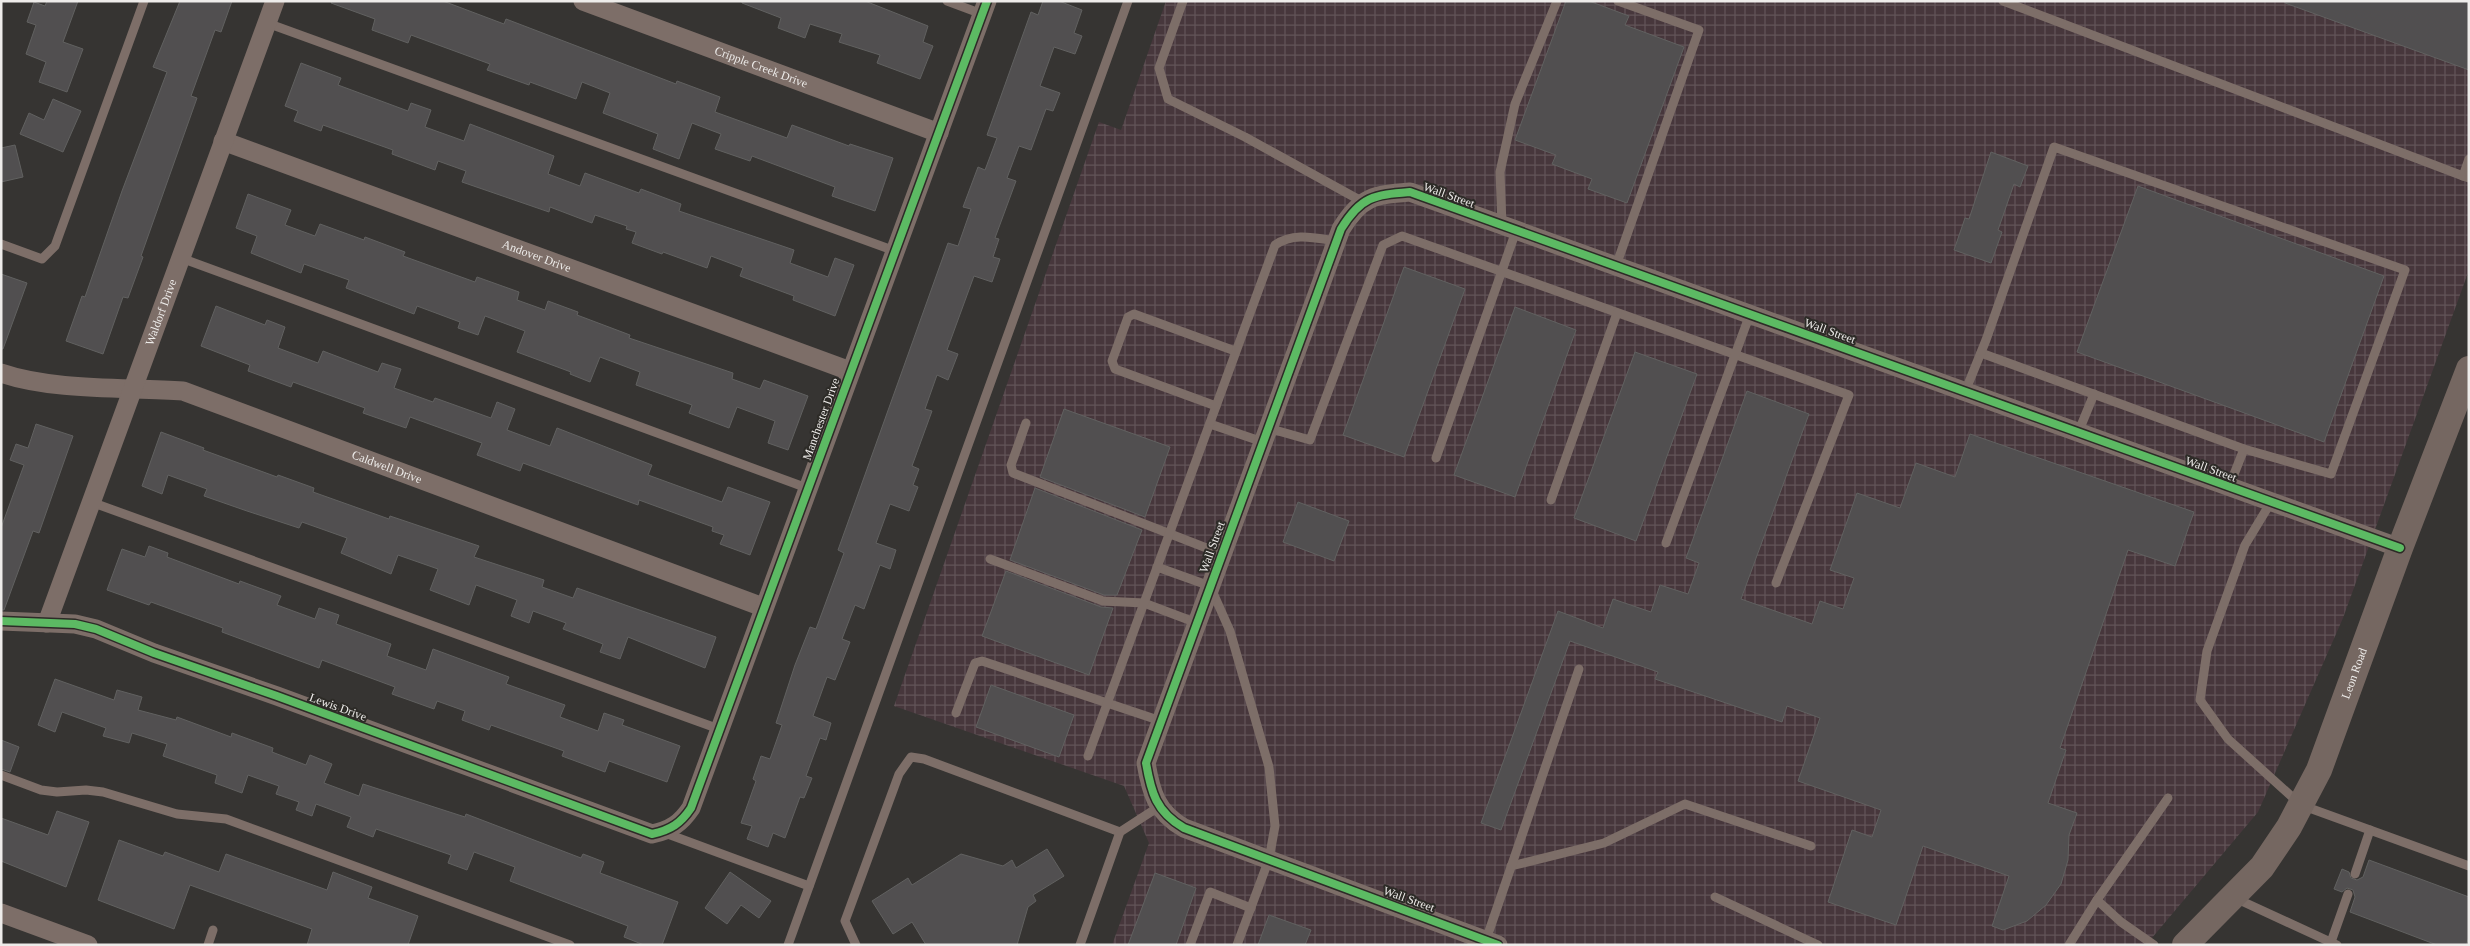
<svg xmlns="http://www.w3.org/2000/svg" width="2470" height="946" font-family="'Times New Roman',serif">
<defs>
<pattern id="industrial-grid" width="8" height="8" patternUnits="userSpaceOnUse" patternTransform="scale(1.25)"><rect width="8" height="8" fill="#47373c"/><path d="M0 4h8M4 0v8" fill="none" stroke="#625458"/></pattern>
</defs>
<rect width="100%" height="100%" fill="#363432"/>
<!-- industrial -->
<polygon fill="url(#industrial-grid)" points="1166,1 2469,1 2469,270 2343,618 2258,812 2146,945 1112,945 1149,843 1124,786 894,706 1099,122 1121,130"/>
<!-- building -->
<g fill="#514f50" stroke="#616160">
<polygon points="47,1 78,1 63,42 83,49 67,92 39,82 46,62 26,54 36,25 27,22 34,2 45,6"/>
<polygon points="180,1 232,1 221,32 215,30 191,96 197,98 141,256 143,257 128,298 123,297 103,354 66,341 82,296 85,297 122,191 167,72 153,67"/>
<polygon points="332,1 443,1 504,24 506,19 676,84 677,81 720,97 715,112 787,138 792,125 849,146 850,144 893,158 875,211 832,196 835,187 752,156 750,161 715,149 721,134 692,123 679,159 653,149 658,134 603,113 610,93 582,82 576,99 530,82 529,85 487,70 490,64 411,35 408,43 372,30 375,19 331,3"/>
<polygon points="742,1 865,1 928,26 923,42 933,46 920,79 877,63 880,55 839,42 842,34 810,24 805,38 778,28 781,18 742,3"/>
<polygon points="1043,1 1059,1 1082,10 1074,33 1082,36 1075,54 1054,47 1040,86 1060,93 1053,111 1046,109 1031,150 1019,146 1007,178 1016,181 995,238 999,239 993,257 1000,259 992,282 974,276 947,350 958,354 948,380 937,375 925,409 932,411 912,466 919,469 913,485 918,487 909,511 890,504 876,543 896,550 890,569 880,565 864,609 855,605 842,639 850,642 835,680 827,677 813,716 831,723 826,740 820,738 806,776 812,778 804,798 800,797 785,838 773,833 768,847 747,839 752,826 741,823 756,781 753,779 761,756 770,759 782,725 776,723 795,665 810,627 816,629 844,553 838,550 948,243 958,246 971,209 963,207 978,167 985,170 997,138 987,135 1031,12 1038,15"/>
<polygon points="1566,1 1589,1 1629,16 1625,25 1684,47 1627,203 1588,189 1592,179 1552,164 1556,155 1515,140"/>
<polygon points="2285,1 2469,1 2469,70 2285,3"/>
<polygon points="301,63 341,78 338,85 408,111 411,103 431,110 425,127 464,141 470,124 554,156 548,174 580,186 585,173 639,193 641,189 681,204 679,211 794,250 790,263 828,277 835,258 854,265 835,316 793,300 794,296 740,276 743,268 711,256 707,268 663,252 662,254 632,243 636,232 626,229 627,226 595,215 592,223 550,207 549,212 462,182 466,171 438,161 435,170 392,154 393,150 323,125 321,131 294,121 298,111 285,106"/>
<polygon points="53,99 81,111 63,152 20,134 29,113 44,120"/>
<polygon points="15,145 23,177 1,182 1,148"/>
<polygon points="1991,152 2028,166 2020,187 2014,184 1998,230 2002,232 1991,263 1954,250 1965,218 1969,219"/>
<polygon points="2138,186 2384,276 2324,442 2077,352"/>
<polygon points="248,194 291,210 285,225 315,236 320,224 364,240 365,237 405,252 403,256 475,282 477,277 519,292 517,300 545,310 548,301 578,312 577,315 630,335 629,338 733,373 732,379 760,389 764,380 808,396 788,450 768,443 775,421 737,407 729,428 689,413 692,405 636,385 640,372 600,357 590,382 570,374 571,372 517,352 525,331 485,316 478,335 458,328 460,322 417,306 414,314 346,288 349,280 304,264 301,273 251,253 257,236 236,228"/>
<polygon points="1404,267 1465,289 1404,457 1343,435"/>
<polygon points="1,274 27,283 3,349 1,349"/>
<polygon points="216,306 265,325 267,320 285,327 278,348 318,363 323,351 378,372 382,363 401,369 394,388 433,402 435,398 491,418 497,402 515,409 507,430 550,446 557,428 652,465 648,475 722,502 728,487 770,502 750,555 720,544 724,535 712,531 713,527 639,500 638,505 523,463 520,471 477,455 482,443 410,417 406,428 363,413 365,408 293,382 291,387 248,371 250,365 201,346"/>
<polygon points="1515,307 1576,330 1515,497 1454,475"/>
<polygon points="1635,352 1697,374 1636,541 1574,518"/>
<polygon points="1747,391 1809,414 1741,599 1812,624 1820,601 1843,609 1854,578 1830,570 1857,493 1900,508 1916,463 1955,477 1970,434 2194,512 2175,566 2128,550 2060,748 2066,750 2048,803 2077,813 2069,835 2068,860 2061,884 2046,905 2027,921 2003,930 1992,926 2009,876 1923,846 1896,925 1828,902 1852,830 1872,837 1881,810 1798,781 1820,718 1787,706 1782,722 1655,679 1658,672 1570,641 1501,830 1481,823 1558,611 1603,628 1613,599 1651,612 1660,585 1688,594 1699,563 1686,558"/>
<polygon points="1064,409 1170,447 1145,517 1040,477"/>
<polygon points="36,424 73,436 39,533 33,531 4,610 1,610 1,528 24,465 10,460 16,444 28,448"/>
<polygon points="161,432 204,448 203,450 277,477 278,475 314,488 313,492 389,519 390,516 479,546 474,557 544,580 542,587 573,598 577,588 716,637 705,668 628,637 620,659 600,652 603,644 563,629 566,623 533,611 529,623 511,616 517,600 476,585 469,605 430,590 438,569 398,555 391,574 341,553 347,538 302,522 299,528 247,511 204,496 207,489 168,475 162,494 142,486"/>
<polygon points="1035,488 1142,530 1117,595 1104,595 1010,560"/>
<polygon points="1298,502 1349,521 1334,561 1283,542"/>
<polygon points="149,546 168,553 167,557 239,584 240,581 281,596 277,605 315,619 319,608 339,615 336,624 391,644 387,656 426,670 433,649 509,677 506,684 565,705 560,717 598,731 604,713 624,720 622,725 680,746 667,782 609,761 605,772 562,756 564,751 491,725 489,730 462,720 465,711 437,701 434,709 392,694 395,687 322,660 319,668 222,632 223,628 151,602 149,605 107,590 122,549 145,557"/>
<polygon points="1006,571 1101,607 1113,608 1089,675 982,636"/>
<polygon points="55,679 114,700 117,690 142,697 138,710 176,720 177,717 231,737 232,733 273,748 272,752 306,765 310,755 332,764 324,783 359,796 363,784 465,817 466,814 581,858 583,854 604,862 600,873 678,902 662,945 644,945 624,937 628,926 510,881 515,867 474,852 467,870 448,863 451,855 376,829 373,837 347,827 351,817 316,804 312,816 296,810 299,802 276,794 279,786 248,775 242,793 215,783 217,775 163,756 167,744 132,733 129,743 103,736 106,728 62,712 55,732 38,725"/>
<polygon points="991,685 1074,715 1059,757 976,727"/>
<polygon points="1,740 19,747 10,772 1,769"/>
<polygon points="57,811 89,822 66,887 1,861 1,818 48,835"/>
<polygon points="119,840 163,856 165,852 219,872 226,854 327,890 333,872 372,887 368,898 418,916 408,945 307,945 312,929 190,885 174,929 98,900"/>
<polygon points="1047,849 1064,876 1033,895 1036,901 1028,907 1017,945 926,945 912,922 893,934 872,901 908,878 912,885 961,854 1003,866 1012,860 1016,868"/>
<polygon points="2369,860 2469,897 2469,937 2466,945 2437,945 2350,912 2355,897 2353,890 2347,888 2342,892 2334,889 2342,869 2349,872 2351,878 2357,880 2363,877"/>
<polygon points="730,872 771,901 759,918 741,905 727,924 705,908"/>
<polygon points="1155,873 1196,888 1176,945 1128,945"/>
<polygon points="1269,915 1311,930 1305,945 1258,945"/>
</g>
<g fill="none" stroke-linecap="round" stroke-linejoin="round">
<!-- lane -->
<g stroke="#7d6e68" stroke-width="9">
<polyline points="947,1 982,14"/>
<polyline points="1183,1 1159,68 1168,99 1245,137 1365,203"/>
<polyline points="2003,1 2463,176"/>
<polyline points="267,23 895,251"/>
<polyline points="2469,159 2463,176 2469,178"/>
<polyline points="1502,226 1500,172 1515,104 1557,1"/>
<polyline points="1,244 42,259 55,246 144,1"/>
<polyline points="181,258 807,488"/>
<polyline points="1616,266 1699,30 1618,1"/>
<polyline points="1981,353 2244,449"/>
<polyline points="1965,392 1986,340 2054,147 2405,270 2331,474 2244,449 2229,487"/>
<polyline points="1216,406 1115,369 1112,361 1128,317 1134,314 1235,351"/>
<polyline points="1026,423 1011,465 1013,473 1222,554"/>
<polyline points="1210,424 1263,442"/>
<polyline points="1268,428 1310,440 1383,245 1402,236 1849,395 1776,583"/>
<polyline points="2078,433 2094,394"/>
<polyline points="1436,458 1516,231"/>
<polyline points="1551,500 1617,313"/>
<polyline points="91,502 719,729"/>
<polyline points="2271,502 2245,545 2207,651 2200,700 2228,739 2301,805 2469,866"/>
<polyline points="1666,543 1750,314"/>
<polyline points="990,559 1103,601 1144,603 1197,623"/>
<polyline points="1157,567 1210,586 1230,631 1269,767 1275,826 1269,859 1237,945"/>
<polyline points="956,713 975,663 982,661 1161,721"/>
<path d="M1088,756L1275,245C1294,232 1315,238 1336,241"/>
<polyline points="1,775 41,790 57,792 86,790 103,792 177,814 226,819 570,945"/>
<polyline points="665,833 809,886"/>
<polyline points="1511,866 1604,843 1685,804 1811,846"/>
<polyline points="2355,874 2370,830"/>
<polyline points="1715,897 1818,945"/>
<polyline points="2235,898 2337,945"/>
<polyline points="2097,900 2168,798"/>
<polyline points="1486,940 1579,669"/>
<polyline points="2331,942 2348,894"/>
<polyline points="208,945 213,930"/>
<polyline points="788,945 1128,1"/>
<polyline points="856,945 845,921 899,774 911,757 924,759 1120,832"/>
<polyline points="1080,945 1120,832 1160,806"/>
<polyline points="1190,945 1210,892 1251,908"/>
<polyline points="2069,945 2097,900 2121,922 2154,945"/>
</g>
<!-- street -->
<g stroke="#7d6e68" stroke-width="19">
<path id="s1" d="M583,1L939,133"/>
<path id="s2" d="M223,141L850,371"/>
<path id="s3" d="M1,373C53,391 127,387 183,391L763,607"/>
<path d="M1,621L75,624L96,629L154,653L277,696L652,834C671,830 681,823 691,808L987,1"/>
<path id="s4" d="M47,623L275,1"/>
<polyline points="1,913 88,945"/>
<path d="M1498,945L1184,828C1156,812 1151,792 1146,763L1341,229C1361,196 1374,195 1410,192L2400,548"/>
</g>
<!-- secondary -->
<path stroke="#756761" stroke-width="26" id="s5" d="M2185,945L2262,867L2289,827L2319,770L2400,548L2469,369"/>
<defs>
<g id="cycleway">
<path d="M1,621L75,624L96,629L154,653L277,696L652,834C671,830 681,823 691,808L987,1"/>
<path d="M1498,945L1184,828C1156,812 1151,792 1146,763L1341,229C1361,196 1374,195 1410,192L2400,548"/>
</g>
</defs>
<!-- cycleway casing -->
<use href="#cycleway" stroke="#2d2b27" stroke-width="11"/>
<!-- cycleway -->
<use href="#cycleway" stroke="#5cba63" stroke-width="8"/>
</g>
<g text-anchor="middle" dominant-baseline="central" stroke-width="4" stroke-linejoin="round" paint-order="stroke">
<!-- street labels -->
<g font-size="12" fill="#eeecea" stroke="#2d2b27">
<text stroke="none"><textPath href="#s1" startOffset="190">Cripple Creek Drive</textPath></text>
<text transform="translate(1449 195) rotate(20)">Wall Street</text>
<text stroke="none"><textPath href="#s2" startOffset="334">Andover Drive</textPath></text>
<text stroke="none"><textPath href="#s4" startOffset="331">Waldorf Drive</textPath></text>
<text transform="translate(1830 331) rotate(20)">Wall Street</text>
<text transform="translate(821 419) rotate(-70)">Manchester Drive</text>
<text stroke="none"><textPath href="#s3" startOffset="401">Caldwell Drive</textPath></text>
<text transform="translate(2211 469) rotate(20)">Wall Street</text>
<text transform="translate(1212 547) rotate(-70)">Wall Street</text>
<text stroke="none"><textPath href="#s5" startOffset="325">Leon Road</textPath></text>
<text transform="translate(338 707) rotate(20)">Lewis Drive</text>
<text transform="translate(1409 899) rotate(20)">Wall Street</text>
</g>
</g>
<!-- border -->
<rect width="2470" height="946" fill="none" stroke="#eeecea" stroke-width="5"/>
</svg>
